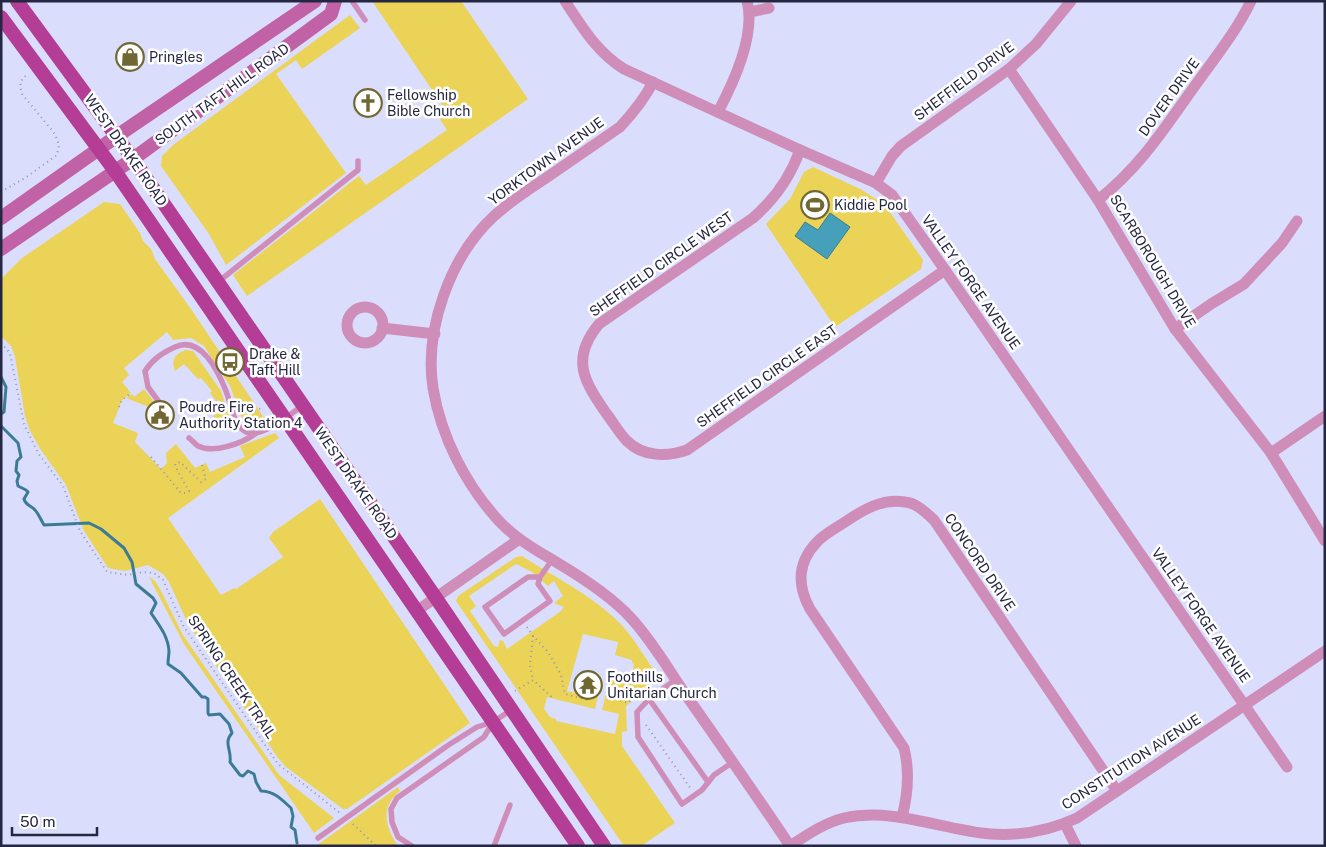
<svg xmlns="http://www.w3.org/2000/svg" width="1326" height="847" font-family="'Public Sans',sans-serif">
<rect width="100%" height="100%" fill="#dadefc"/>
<!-- green -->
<g fill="#ead357" fill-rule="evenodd">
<polygon points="372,1 461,1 528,99 247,296 233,275 351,182 359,176 366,185 447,130 439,118 447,112"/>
<polygon points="350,15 360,28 302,69 296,60 276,74 346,173 226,265 209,234 161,166 162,156 173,145"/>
<polygon points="813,167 862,190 885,205 923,260 921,269 835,327 766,224 790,199 804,172"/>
<polygon points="104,202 120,204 140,233 143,241 151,249 155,259 191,309 264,418 261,423 253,427 244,423 230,386 204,346 191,338 173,340 167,332 124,368 129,375 122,382 131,393 122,400 113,423 138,433 135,442 161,469 167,463 166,453 176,444 195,468 206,463 210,472 245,457 240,446 275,433 279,438 168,518 221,595 234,588 236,589 283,557 269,538 273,532 320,499 470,723 347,809 343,809 286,767 278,758 188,624 169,582 163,574 148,565 125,571 108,568 84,531 66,485 41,450 30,431 25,416 15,357 11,346 1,336 1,279 22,258"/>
<path d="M185,350L193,351L221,391L232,424L228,429L224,430L213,416L224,406L219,400L217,402L210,393L212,391L201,378L198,379L184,364L175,371C171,360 174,355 185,350Z"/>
<polygon points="144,389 159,408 157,410 126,398 132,394 134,397"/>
<path d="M522,556C556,578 601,600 626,630C638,645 648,662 659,678L632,699L626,707L627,731L622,732V746L675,823L641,846H624L456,601L458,596L516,557ZM516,564L532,572L548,586L554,581L563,596L554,603L564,607L561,611L507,649L503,641L500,640L498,647L494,646L470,611L476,606L469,596ZM583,634L618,642L615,655L632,660V663L634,664L631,679H628L627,682L610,678L602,710L619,714L615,734L556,721V719L550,717L544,709L547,697L595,709L599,692L582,688L581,694L567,691Z"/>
<polygon points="149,577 155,581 160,589 183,635 279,775 334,818 314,833 184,644"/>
<path d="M398,787L400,791C380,806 385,827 398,846H316Z"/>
</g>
<!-- water -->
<g fill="#46a0b9" stroke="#3c7b95">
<circle cx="815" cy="205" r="7"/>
<polygon points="830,213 850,227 827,259 795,236 805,222 818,230"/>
</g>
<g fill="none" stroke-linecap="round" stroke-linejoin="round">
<!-- stream -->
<g stroke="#3c7b95" stroke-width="3">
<polyline points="1,377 6,387 4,412 1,414"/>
<path d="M1,426L18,443L21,457L17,461L16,471L19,475L17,481L18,486L26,490L28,492L24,499C26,506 31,505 35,510C38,513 41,520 44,525L89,523L101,529L124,548L132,562L136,584L153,598L156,603L151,613C159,625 168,636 169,651C169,655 168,659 168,664L181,673L202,697H205L208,699V713L209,715L220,714L229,724L232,733C223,743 232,750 230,762L240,775L243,776L248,771L254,774L256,782L261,791C274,791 282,800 291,808L293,816L291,827L295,830L297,843"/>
</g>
<!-- path -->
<g stroke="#9296b3" stroke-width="2" stroke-dasharray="1 4" stroke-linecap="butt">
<path d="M1,192L25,178L57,155L59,145L55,134L22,94C19,84 20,80 28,74"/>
<polyline points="1,343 10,353 24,424 38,453 63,486 80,531 107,572 128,575 143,572 154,573 163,580 184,627 278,764 340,813"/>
<polyline points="119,407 122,400 131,393"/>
<polyline points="240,409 256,411 261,408"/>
<polyline points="218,419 225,416"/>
<polyline points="151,457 181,493 187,493 189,491 178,472 175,464 180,462 201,482 206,479 202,465"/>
<polyline points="527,627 533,636 548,652 555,664 561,675 565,694 588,700"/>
<polyline points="533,636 530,665 533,680"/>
<polyline points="515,691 533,680 553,698"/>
<polyline points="606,696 628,703 642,693"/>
<polyline points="646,725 691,789"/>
<polyline points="353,824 376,846"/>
</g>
<!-- service -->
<g stroke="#ce8eb9" stroke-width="5.5">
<polyline points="352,1 365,20"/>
<polyline points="218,282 358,170 358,161"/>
<path d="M162,406L148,387L145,371C153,359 162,353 175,347C201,335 218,371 226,391C231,403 233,426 246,432C261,439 291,414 303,405"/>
<path d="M189,438C192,440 195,444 198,446C214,454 242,443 255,434"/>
<polyline points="540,577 538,584 550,601 504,634 485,607 528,577 540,577 552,560"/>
<polyline points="675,680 649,699 637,712 638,737 682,804 702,790 714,775 733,762"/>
<polyline points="649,699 708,782"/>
<polyline points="318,838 447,746 477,727 493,722 511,710"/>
<polyline points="412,846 398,837 392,822 391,809 397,798 484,737 492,724"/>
<polyline points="494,846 510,805"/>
</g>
<!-- minor -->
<g stroke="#ce8eb9" stroke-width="11">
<path d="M565,1C582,27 597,52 624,69L800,150L876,183L892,195L945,270L1287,767"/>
<polyline points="750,12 769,8"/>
<polyline points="1009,69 1098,200 1175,329 1271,453 1325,541"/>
<path d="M653,82C644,100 633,113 620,127C595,144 571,161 546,178C528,190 509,202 493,217C450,257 424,330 433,388C441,437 466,485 499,521C516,539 536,550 556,562C583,578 611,596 631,618C653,642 668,669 686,695C721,745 756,795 790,846C807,835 824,823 844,818C894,807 942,830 991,834C1022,836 1049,831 1077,818L1325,651"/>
<path d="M718,112C734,82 756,35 747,1"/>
<path d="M800,150C790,178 775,199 753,218L599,324C570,359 584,381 606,413C613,422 619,433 627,441C643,457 667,457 687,450L945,270"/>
<polyline points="876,183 892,156 901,146 1009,69 1036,44 1071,1"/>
<path d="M1098,200C1140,167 1164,129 1194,87C1214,59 1236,32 1251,1"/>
<circle cx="365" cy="325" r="18"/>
<polyline points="382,328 435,334"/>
<polyline points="1175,329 1211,304 1244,284 1282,243 1297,221"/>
<polyline points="1271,453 1325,416"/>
<polyline points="418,610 518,540"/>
<path d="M902,817C908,794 910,772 904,748L810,609C797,585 797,563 817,542C824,534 836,528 845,522C863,510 882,498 905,502C917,503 926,513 934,520L1117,791"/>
<polyline points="1065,824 1076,846"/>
</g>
<!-- secondary -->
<g stroke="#c062a5" stroke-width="14">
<polyline points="1,218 117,136 315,1"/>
<polyline points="1,249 133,159 331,14 335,1"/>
</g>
<!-- primary -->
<g stroke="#b43d96" stroke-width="14">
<polyline points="17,1 133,159 436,598 604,846"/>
<polyline points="1,17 115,171 578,846"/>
</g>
</g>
<!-- icons -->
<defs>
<symbol id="shop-ring" viewBox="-11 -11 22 22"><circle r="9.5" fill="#fff" stroke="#706733" stroke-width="1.5"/><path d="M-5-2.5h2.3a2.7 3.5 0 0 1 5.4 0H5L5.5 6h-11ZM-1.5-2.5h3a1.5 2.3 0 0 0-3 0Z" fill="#706733"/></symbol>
<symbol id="church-ring" viewBox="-11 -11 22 22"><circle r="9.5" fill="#fff" stroke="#706733" stroke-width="1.5"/><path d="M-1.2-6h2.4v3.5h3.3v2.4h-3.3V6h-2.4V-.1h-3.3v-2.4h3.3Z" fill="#706733"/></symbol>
<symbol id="stadium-ring" viewBox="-11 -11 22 22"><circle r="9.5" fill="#fff" stroke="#706733" stroke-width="1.5"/><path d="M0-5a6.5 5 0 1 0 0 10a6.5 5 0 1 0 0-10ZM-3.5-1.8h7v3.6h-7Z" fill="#706733"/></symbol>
<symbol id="bus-ring" viewBox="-11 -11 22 22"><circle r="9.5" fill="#fff" stroke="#706733" stroke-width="1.5"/><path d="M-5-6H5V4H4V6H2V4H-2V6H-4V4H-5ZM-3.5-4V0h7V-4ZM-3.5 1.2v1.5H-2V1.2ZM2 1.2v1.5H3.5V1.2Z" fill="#706733"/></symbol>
<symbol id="civic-ring" viewBox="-11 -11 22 22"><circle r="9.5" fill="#fff" stroke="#706733" stroke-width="1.5"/><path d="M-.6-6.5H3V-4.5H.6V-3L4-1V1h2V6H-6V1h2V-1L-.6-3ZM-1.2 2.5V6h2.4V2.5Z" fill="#706733"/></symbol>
<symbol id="temple-ring" viewBox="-11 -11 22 22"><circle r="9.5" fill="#fff" stroke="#706733" stroke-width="1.5"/><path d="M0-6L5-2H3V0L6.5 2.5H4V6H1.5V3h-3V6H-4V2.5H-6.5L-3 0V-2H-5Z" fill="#706733"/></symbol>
</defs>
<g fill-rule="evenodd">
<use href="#shop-ring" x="114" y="41" width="32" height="32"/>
<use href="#church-ring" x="352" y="87" width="32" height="32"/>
<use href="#stadium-ring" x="799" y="189" width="32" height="32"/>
<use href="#bus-ring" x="214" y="346" width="32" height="32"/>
<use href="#civic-ring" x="144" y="399" width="32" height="32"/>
<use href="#temple-ring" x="572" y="669" width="32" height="32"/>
</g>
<g text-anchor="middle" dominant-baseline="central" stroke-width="5" stroke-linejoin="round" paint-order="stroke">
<!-- poi labels -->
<g font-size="14" fill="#242642" stroke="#fff" text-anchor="start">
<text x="149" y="57">Pringles</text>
<text x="387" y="95">Fellowship<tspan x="387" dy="16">Bible Church</tspan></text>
<text x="834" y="205">Kiddie Pool</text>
<text x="249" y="354">Drake &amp;<tspan x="249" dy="16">Taft Hill</tspan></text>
<text x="179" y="407">Poudre Fire<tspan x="179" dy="16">Authority Station 4</tspan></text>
<text x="607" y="677">Foothills<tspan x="607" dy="16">Unitarian Church</tspan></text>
</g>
<!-- street labels -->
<g font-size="14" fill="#242642" stroke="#fff">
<text transform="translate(964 81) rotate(-37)">SHEFFIELD DRIVE</text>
<text transform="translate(222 94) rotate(-36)">SOUTH TAFT HILL ROAD</text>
<text transform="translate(1169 97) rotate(-54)">DOVER DRIVE</text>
<text transform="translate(126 150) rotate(55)">WEST DRAKE ROAD</text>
<text transform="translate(546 161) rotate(-36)">YORKTOWN AVENUE</text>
<text transform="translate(1153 261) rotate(59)">SCARBOROUGH DRIVE</text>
<text transform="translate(661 264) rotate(-35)">SHEFFIELD CIRCLE WEST</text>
<text transform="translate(971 282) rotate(55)">VALLEY FORGE AVENUE</text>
<text transform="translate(767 376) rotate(-35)">SHEFFIELD CIRCLE EAST</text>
<text transform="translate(356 483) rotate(55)">WEST DRAKE ROAD</text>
<text transform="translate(980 562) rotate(56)">CONCORD DRIVE</text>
<text transform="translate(1201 615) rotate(55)">VALLEY FORGE AVENUE</text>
<text transform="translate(232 677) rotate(56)">SPRING CREEK TRAIL</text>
<text transform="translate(1131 762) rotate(-33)">CONSTITUTION AVENUE</text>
</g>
</g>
<!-- border -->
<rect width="1326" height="847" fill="none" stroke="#242642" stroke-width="5"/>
<!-- scale -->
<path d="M12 827v8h85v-8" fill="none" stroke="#242642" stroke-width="2.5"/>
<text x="20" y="827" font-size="15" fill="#242642" stroke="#ffffff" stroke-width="4" paint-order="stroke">50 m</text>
</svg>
